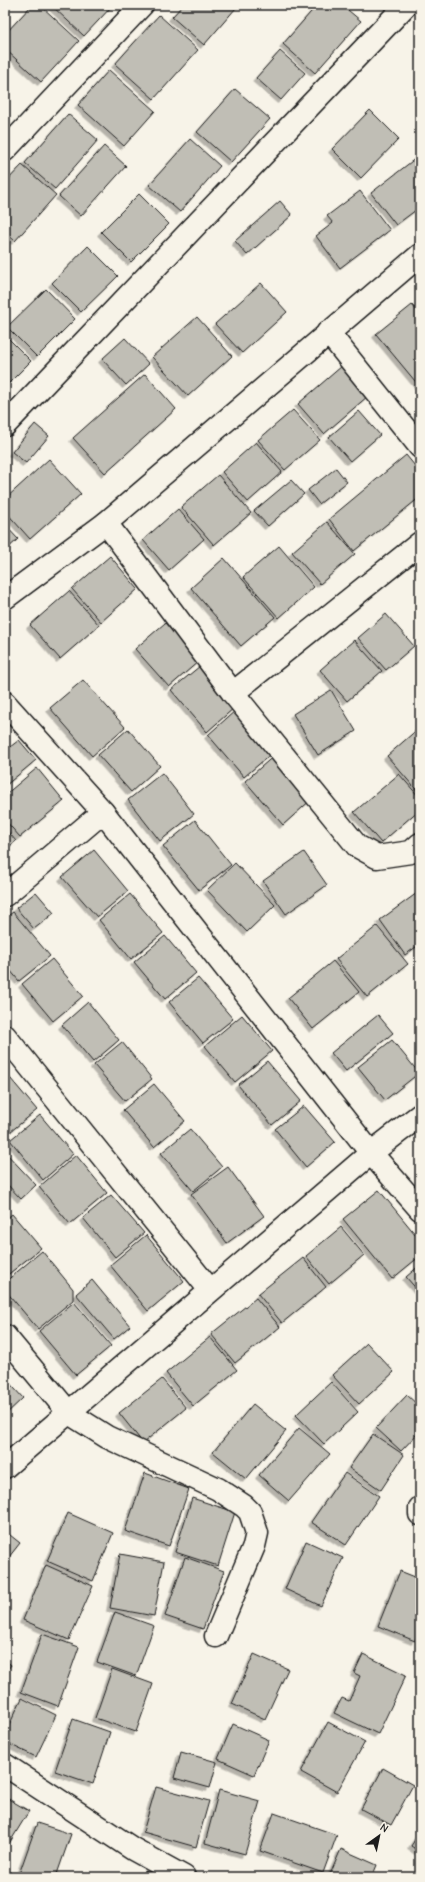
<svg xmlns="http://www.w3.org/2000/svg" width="425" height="1882" font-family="'Comic Neue',sans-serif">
<defs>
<filter id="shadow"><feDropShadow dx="-3.5" dy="3.5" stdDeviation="0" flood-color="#0004"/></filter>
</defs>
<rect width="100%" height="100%" fill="#f7f3e8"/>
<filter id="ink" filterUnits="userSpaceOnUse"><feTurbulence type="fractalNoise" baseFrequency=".025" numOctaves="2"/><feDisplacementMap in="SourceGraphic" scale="8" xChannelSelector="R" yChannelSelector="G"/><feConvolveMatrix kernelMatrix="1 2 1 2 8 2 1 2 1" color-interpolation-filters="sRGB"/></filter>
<g filter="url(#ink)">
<!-- building -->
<g fill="#c0beb5" stroke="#1c1c1c" filter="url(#shadow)">
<polygon points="32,5 40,5 79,41 41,82 5,49 5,34"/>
<polygon points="51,5 113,5 84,36"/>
<polygon points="183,5 233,5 236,8 204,45 172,17"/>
<polygon points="317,5 342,5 361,21 315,73 283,44"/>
<polygon points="159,15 198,50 154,99 115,64"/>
<polygon points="280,51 305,73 281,100 256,78"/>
<polygon points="109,70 155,111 124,146 78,105"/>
<polygon points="235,89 270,119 231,162 197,132"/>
<polygon points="370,110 399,139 361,178 332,149"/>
<polygon points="68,114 98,140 55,189 25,163"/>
<polygon points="190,139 220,166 180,212 149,185"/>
<polygon points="104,146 126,166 81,216 59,196"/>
<polygon points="416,158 420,163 420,207 396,225 371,193"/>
<polygon points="22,165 56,195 15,241 5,232 5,183"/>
<polygon points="360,191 390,230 340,268 316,236 333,223 327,216"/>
<polygon points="139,194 169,224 131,262 101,232"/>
<polygon points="280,201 292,215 247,255 235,241"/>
<polygon points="88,246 118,276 81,312 52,283"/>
<polygon points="261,283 287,312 242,353 215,324"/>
<polygon points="46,289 75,319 37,357 7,327"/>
<polygon points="412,305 420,314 420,387 376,334"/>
<polygon points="197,317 232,356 188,396 152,357"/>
<polygon points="5,335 31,361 5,387"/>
<polygon points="125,338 149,364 126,385 102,359"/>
<polygon points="342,366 368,396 324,434 298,404"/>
<polygon points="145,374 176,409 105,473 73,438"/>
<polygon points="293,410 320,440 285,470 258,440"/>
<polygon points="359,411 380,435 350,461 329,437"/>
<polygon points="35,424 49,436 26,463 12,452"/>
<polygon points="256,442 282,472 248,502 222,472"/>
<polygon points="406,455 420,472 420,497 354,551 329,519"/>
<polygon points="49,459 81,494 30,539 5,511 5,499"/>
<polygon points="336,468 347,482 319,504 308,490"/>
<polygon points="218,475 251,513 214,545 181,507"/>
<polygon points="291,480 304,494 268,526 254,511"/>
<polygon points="178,509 204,539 169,570 143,540"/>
<polygon points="327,522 355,554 320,584 292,552"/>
<polygon points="5,525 18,539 5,551"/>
<polygon points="279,546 314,587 279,618 243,577"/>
<polygon points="110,556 138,589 101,622 72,589"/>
<polygon points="224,558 275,617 241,646 191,588"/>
<polygon points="69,591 99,625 60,659 30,625"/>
<polygon points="386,614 414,646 386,670 358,638"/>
<polygon points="165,623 199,661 169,687 135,649"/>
<polygon points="354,640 382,671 347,701 320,670"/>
<polygon points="200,666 235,707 207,732 171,690"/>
<polygon points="83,680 125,727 92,756 50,708"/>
<polygon points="331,690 356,731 318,755 293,714"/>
<polygon points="236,710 272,753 244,777 208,735"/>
<polygon points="420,727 420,794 387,756"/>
<polygon points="128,729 160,766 131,792 98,755"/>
<polygon points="19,740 36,760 5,786 5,751"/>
<polygon points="276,754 313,798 283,825 245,781"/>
<polygon points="37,768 64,801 20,837 5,820 5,795"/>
<polygon points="162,773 194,814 160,841 128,800"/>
<polygon points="399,774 420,798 420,809 381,843 354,812"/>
<polygon points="195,820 231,865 199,890 163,846"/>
<polygon points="5,828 16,841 5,850"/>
<polygon points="94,850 128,891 97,917 62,877"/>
<polygon points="304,852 327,885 286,914 263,881"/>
<polygon points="235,863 275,905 247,932 207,890"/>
<polygon points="36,892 54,913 34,929 16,908"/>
<polygon points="417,893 420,897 420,944 405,955 380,920"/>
<polygon points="130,894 163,933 131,959 99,920"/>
<polygon points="13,912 50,956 19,981 5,964 5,918"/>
<polygon points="377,926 408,964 367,997 336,959"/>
<polygon points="165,936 196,973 165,999 134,962"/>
<polygon points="52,959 83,996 53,1021 22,984"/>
<polygon points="333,961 359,992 313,1029 288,998"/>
<polygon points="198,978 233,1019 203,1043 169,1002"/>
<polygon points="88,1002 119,1040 93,1062 62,1025"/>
<polygon points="242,1015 272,1051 235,1082 205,1046"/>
<polygon points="378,1015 393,1033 346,1071 331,1053"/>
<polygon points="392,1040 419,1073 385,1100 358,1067"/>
<polygon points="122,1042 152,1079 125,1101 94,1065"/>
<polygon points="267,1061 301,1101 272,1125 238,1085"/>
<polygon points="5,1072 37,1110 5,1136"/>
<polygon points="154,1084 185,1121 154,1147 123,1110"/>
<polygon points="304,1106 335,1142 306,1167 275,1129"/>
<polygon points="40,1115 73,1154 43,1180 10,1140"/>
<polygon points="190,1129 222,1167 193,1191 161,1153"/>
<polygon points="5,1152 36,1185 21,1199 5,1182"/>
<polygon points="76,1155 107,1193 70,1224 39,1187"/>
<polygon points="228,1167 264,1216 227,1243 191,1194"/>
<polygon points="379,1190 420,1240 420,1256 392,1279 343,1219"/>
<polygon points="111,1195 144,1233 115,1257 83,1218"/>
<polygon points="12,1214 41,1248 5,1277 5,1220"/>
<polygon points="341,1227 364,1255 329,1284 306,1256"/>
<polygon points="146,1235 184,1281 148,1311 110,1265"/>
<polygon points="42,1251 73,1289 73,1300 38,1329 5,1290 5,1282"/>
<polygon points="303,1258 326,1287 282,1323 258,1294"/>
<polygon points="420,1265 420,1293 406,1277"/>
<polygon points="92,1280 130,1326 114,1339 76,1294"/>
<polygon points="256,1298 280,1327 235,1363 211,1334"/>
<polygon points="74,1302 111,1346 76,1375 39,1331"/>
<polygon points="210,1337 237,1370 193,1406 166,1373"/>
<polygon points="367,1343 394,1372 359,1404 332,1375"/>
<polygon points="5,1378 23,1398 5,1415"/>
<polygon points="162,1379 186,1408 143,1443 119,1413"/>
<polygon points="331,1382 358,1412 324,1444 296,1415"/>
<polygon points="407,1395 420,1407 420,1431 401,1451 376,1428"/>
<polygon points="253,1404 286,1431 246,1479 213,1452"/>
<polygon points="299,1428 330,1454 289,1501 259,1475"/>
<polygon points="373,1434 404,1455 381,1490 349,1468"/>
<polygon points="145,1473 189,1489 169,1546 125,1531"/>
<polygon points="345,1473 379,1496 346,1545 311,1522"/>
<polygon points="192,1498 235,1512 218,1566 175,1552"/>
<polygon points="68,1513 113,1533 93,1581 47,1561"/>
<polygon points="5,1531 20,1543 5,1562"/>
<polygon points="306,1541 343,1558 321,1606 285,1589"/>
<polygon points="120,1554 164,1562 154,1616 110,1608"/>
<polygon points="185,1557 224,1571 203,1629 165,1616"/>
<polygon points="46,1565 93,1586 69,1640 23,1620"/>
<polygon points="400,1571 420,1579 420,1628 415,1641 378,1626"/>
<polygon points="115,1612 154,1626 136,1676 97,1662"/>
<polygon points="42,1634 79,1647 58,1706 21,1692"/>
<polygon points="254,1654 288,1669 265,1719 232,1704"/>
<polygon points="363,1654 406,1675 378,1734 334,1713 342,1698 349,1701 360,1676 354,1673"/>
<polygon points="5,1660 11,1665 5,1673"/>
<polygon points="112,1669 153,1684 136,1732 95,1718"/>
<polygon points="22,1698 56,1715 36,1757 5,1742 5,1734"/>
<polygon points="73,1719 110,1732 93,1784 55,1771"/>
<polygon points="328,1722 365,1742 337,1792 301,1772"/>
<polygon points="233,1724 269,1740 254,1775 218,1759"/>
<polygon points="181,1752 217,1762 210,1788 174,1778"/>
<polygon points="383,1768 413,1785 391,1825 361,1809"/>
<polygon points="156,1787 209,1801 196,1847 143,1832"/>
<polygon points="219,1790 260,1801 245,1854 205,1843"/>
<polygon points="5,1797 29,1811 7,1847 5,1846"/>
<polygon points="274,1813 337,1835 323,1873 260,1851"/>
<polygon points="37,1823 71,1834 56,1877 18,1877"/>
<polygon points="420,1832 420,1852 411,1846"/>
<polygon points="341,1849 377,1865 372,1877 329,1877"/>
<polygon points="145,1871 157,1877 142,1877"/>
</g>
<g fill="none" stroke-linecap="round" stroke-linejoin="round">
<defs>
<g id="minor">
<polyline points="5,150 142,5"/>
<polyline points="328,332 420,447"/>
<polyline points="5,425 406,5"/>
<polyline points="106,523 233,693 357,846 377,857 411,852 420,844"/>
<polyline points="233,693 420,543"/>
<polyline points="5,703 103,812 371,1153 420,1209"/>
<polyline points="5,895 103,812"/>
<polyline points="5,1036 210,1290"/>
<polyline points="5,1336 69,1413 107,1437 218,1489 244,1506 250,1512 257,1533 254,1546 216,1636"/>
<polyline points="5,1467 371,1153 420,1115"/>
<polyline points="420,1508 420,1514"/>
<polyline points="5,1765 133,1849 184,1877"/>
</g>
<polyline id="tertiary" points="5,598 106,523 420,255"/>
</defs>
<!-- minor casing -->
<use href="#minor" stroke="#1c1c1c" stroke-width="25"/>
<!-- tertiary casing -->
<use href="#tertiary" stroke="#1c1c1c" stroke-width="25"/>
<!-- minor -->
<use href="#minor" stroke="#f7f3e8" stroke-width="22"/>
<!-- tertiary -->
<use href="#tertiary" stroke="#f7f3e8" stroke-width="22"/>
</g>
</g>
<!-- margin -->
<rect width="425" height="1882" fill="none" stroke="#f7f3e8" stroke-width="20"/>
<rect x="10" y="10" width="405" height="1862" fill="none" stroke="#1c1c1c" stroke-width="1.5" filter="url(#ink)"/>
<!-- north arrow -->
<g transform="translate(379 1836) rotate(33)" stroke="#f7f3e8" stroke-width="3" paint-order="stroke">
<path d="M0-3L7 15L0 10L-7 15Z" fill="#1c1c1c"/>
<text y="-6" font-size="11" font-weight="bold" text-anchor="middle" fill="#1c1c1c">N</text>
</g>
</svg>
